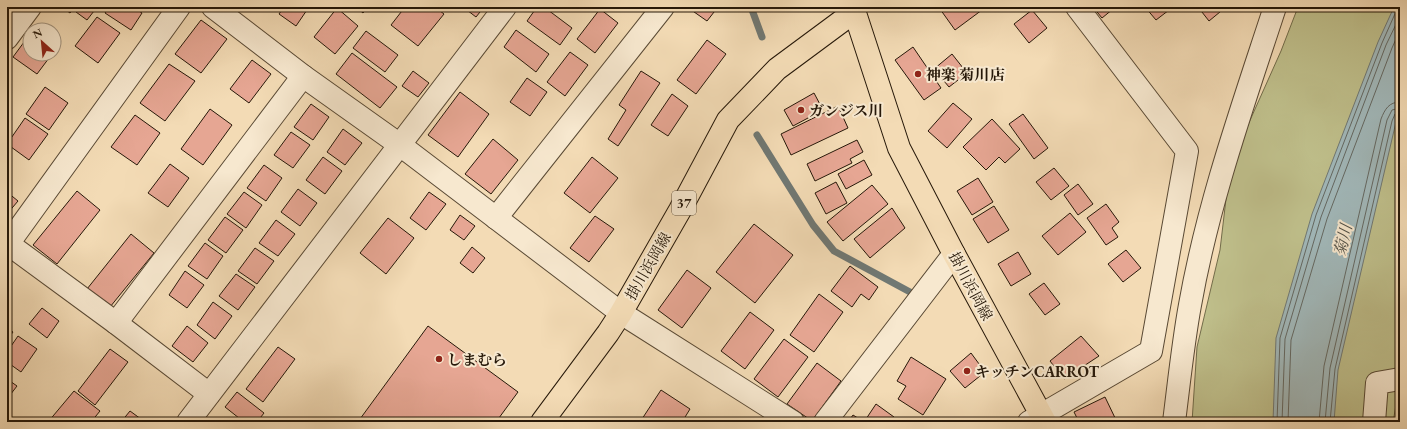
<svg xmlns="http://www.w3.org/2000/svg" width="1407" height="429" font-family="'EB Garamond','Noto Serif JP',serif">
<rect width="100%" height="100%" fill="#f3dbb5"/>
<filter id="stains"><feTurbulence type="fractalNoise" baseFrequency=".005" numOctaves="4"/><feColorMatrix values="0 0 0 0 .2 0 0 0 0 .09 0 0 0 0 .02 0 0 0 .5 -.17"/></filter>
<radialGradient id="worn" r=".72"><stop offset=".6" stop-color="#630" stop-opacity="0"/><stop offset="1" stop-color="#630" stop-opacity=".3"/></radialGradient>
<!-- green -->
<polygon fill="#bfbf8b" stroke="#726c4a" points="1298,7 1400,7 1400,383 1393,422 1192,422 1197,347 1220,250 1230,165 1281,51"/>
<!-- water -->
<polygon fill="#a1b8ba" stroke="#707873" points="1394,7 1400,7 1400,113 1396,122 1338,370 1334,422 1273,422 1276,338 1312,214 1378,42"/>
<g fill="none" stroke-linecap="round" stroke-linejoin="round">
<!-- shore -->
<g stroke="#646862" stroke-width="1">
<polyline points="1277,422 1280,338 1316,215 1382,43 1398,7"/>
<polyline points="1282,422 1285,339 1321,217 1386,45 1400,16"/>
<polyline points="1288,422 1291,340 1327,219 1392,48 1400,30"/>
<path d="M1319,422L1324,366L1381,119C1385,109 1389,102 1400,102"/>
<polyline points="1325,422 1330,368 1387,120 1392,110 1400,108"/>
<polyline points="1330,422 1335,369 1392,121 1395,114 1400,113"/>
</g>
<!-- stream -->
<g stroke="#707873" stroke-width="7">
<polyline points="751,7 762,37"/>
<polyline points="757,135 813,225 834,251 910,292"/>
</g>
</g>
<!-- building -->
<g fill="#e6a693" stroke="#261809">
<polygon points="62,7 75,7 70,13"/>
<polygon points="79,7 89,7 94,11 87,20 76,12"/>
<polygon points="109,7 133,7 142,13 131,30 105,13"/>
<polygon points="284,7 309,7 296,26 279,14"/>
<polygon points="356,7 368,7 363,13"/>
<polygon points="405,7 435,7 444,14 418,46 391,25"/>
<polygon points="463,7 484,7 476,17"/>
<polygon points="537,7 544,7 572,28 560,45 527,21"/>
<polygon points="687,7 718,7 707,21"/>
<polygon points="943,7 986,7 955,30 940,9"/>
<polygon points="1093,7 1112,7 1113,9 1102,18"/>
<polygon points="1145,7 1173,7 1156,20"/>
<polygon points="1198,7 1226,7 1209,21"/>
<polygon points="337,8 358,26 335,54 314,37"/>
<polygon points="600,9 618,23 595,53 577,39"/>
<polygon points="1032,10 1047,28 1029,43 1014,24"/>
<polygon points="97,17 120,33 98,63 75,46"/>
<polygon points="201,20 227,39 201,73 175,54"/>
<polygon points="516,30 549,54 536,72 504,47"/>
<polygon points="366,31 398,55 385,72 353,48"/>
<polygon points="30,34 30,54 52,54 37,74 13,57"/>
<polygon points="707,40 726,54 696,94 677,80"/>
<polygon points="54,42 58,45 54,51"/>
<polygon points="913,47 941,88 924,100 895,60"/>
<polygon points="570,52 588,65 565,96 547,82"/>
<polygon points="352,53 397,87 380,108 336,74"/>
<polygon points="952,54 967,73 949,87 934,69"/>
<polygon points="252,60 271,74 249,103 230,89"/>
<polygon points="169,64 195,81 165,121 140,103"/>
<polygon points="413,71 429,83 418,97 402,86"/>
<polygon points="641,71 660,83 618,146 608,139 626,110 619,105"/>
<polygon points="527,78 547,92 530,116 510,102"/>
<polygon points="45,87 68,103 49,130 26,114"/>
<polygon points="460,92 489,114 458,157 428,135"/>
<polygon points="814,93 823,110 793,126 784,110"/>
<polygon points="672,94 688,106 668,136 651,125"/>
<polygon points="953,103 972,119 947,148 928,131"/>
<polygon points="311,104 329,117 313,140 294,127"/>
<polygon points="838,106 848,128 791,155 781,134"/>
<polygon points="210,109 232,125 203,165 181,149"/>
<polygon points="1023,114 1048,148 1034,159 1009,124"/>
<polygon points="135,115 160,133 137,165 111,147"/>
<polygon points="25,118 48,134 29,160 7,144"/>
<polygon points="992,119 1020,149 1005,163 999,157 986,170 963,147"/>
<polygon points="343,129 362,143 345,165 327,152"/>
<polygon points="291,132 310,145 293,168 274,155"/>
<polygon points="493,139 518,160 491,194 465,174"/>
<polygon points="857,140 863,152 850,159 852,163 815,181 807,164"/>
<polygon points="323,157 342,171 325,194 306,180"/>
<polygon points="592,157 618,178 590,213 564,193"/>
<polygon points="864,160 872,175 846,189 838,174"/>
<polygon points="170,164 189,178 168,207 148,193"/>
<polygon points="264,165 282,178 266,201 247,188"/>
<polygon points="1054,168 1069,186 1051,200 1036,182"/>
<polygon points="978,178 993,202 972,215 957,191"/>
<polygon points="836,182 847,203 826,214 815,193"/>
<polygon points="1078,184 1093,204 1078,215 1064,195"/>
<polygon points="872,185 888,204 843,241 827,222"/>
<polygon points="298,189 317,203 300,226 281,212"/>
<polygon points="77,191 100,210 57,264 33,245"/>
<polygon points="7,192 18,201 7,214"/>
<polygon points="244,192 262,205 246,228 227,214"/>
<polygon points="429,192 446,204 426,230 410,218"/>
<polygon points="1106,204 1119,222 1112,228 1118,237 1106,245 1087,218"/>
<polygon points="994,206 1009,230 988,243 973,219"/>
<polygon points="892,208 905,228 870,258 854,239"/>
<polygon points="1070,213 1086,232 1058,255 1042,236"/>
<polygon points="460,215 475,226 464,240 450,230"/>
<polygon points="595,216 614,229 589,262 570,248"/>
<polygon points="225,217 243,230 226,253 208,240"/>
<polygon points="388,218 414,238 386,274 360,253"/>
<polygon points="276,220 295,234 278,256 259,243"/>
<polygon points="754,224 793,255 755,303 716,272"/>
<polygon points="131,234 154,253 110,307 87,289"/>
<polygon points="205,243 223,256 207,279 188,266"/>
<polygon points="472,247 485,258 473,273 460,263"/>
<polygon points="255,248 274,261 257,284 238,271"/>
<polygon points="1126,250 1141,268 1123,282 1108,264"/>
<polygon points="1018,252 1031,274 1011,286 998,264"/>
<polygon points="850,266 878,287 869,300 861,294 852,307 831,291"/>
<polygon points="687,270 711,288 682,328 658,310"/>
<polygon points="185,271 204,285 187,308 169,295"/>
<polygon points="236,274 255,287 238,310 219,296"/>
<polygon points="1044,283 1060,304 1045,315 1029,294"/>
<polygon points="819,294 843,312 814,352 790,335"/>
<polygon points="213,302 232,316 215,339 197,325"/>
<polygon points="42,308 59,321 47,338 29,324"/>
<polygon points="750,312 774,330 745,369 721,351"/>
<polygon points="187,326 208,343 193,362 172,346"/>
<polygon points="428,326 518,392 496,422 365,422 360,419"/>
<polygon points="7,328 13,332 7,340"/>
<polygon points="18,336 37,349 21,372 7,362 7,352"/>
<polygon points="1081,336 1099,356 1064,379 1050,361"/>
<polygon points="784,339 808,357 778,397 754,379"/>
<polygon points="278,347 295,359 263,402 246,389"/>
<polygon points="110,349 128,362 95,405 78,391"/>
<polygon points="971,353 985,372 965,388 950,371"/>
<polygon points="911,357 946,379 923,415 898,399 906,386 897,381"/>
<polygon points="817,363 841,381 812,421 787,404"/>
<polygon points="7,379 17,386 7,399"/>
<polygon points="661,390 690,409 682,422 640,422"/>
<polygon points="74,391 100,411 91,422 48,422"/>
<polygon points="237,392 264,413 257,422 244,422 225,407"/>
<polygon points="1105,397 1117,422 1079,422 1074,412"/>
<polygon points="876,404 894,417 891,422 848,422 853,415 864,422"/>
<polygon points="130,411 145,422 121,422"/>
</g>
<g fill="none" stroke-linecap="round" stroke-linejoin="round">
<defs>
<g id="street">
<polyline points="213,7 303,76 400,145 496,218 621,313 793,422"/>
<polyline points="7,38 30,7"/>
<polyline points="496,218 663,7"/>
<polyline points="7,243 116,323 209,394"/>
<polyline points="8,244 179,7"/>
<polyline points="116,323 303,76"/>
<polyline points="188,422 505,7"/>
<polyline points="825,422 954,254"/>
<polyline points="1029,422 1151,351 1187,151 1077,7"/>
<path d="M1174,422C1179,383 1183,343 1190,305C1208,203 1243,105 1275,7"/>
<polyline points="1374,422 1377,383 1400,379"/>
</g>
<g id="primary">
<polyline points="853,7 899,148 954,254 1045,422"/>
<polyline points="542,422 608,333 621,313 680,210 728,120 777,69 854,12"/>
</g>
</defs>
<!-- street casing -->
<use href="#street" stroke="#594934" stroke-width="24"/>
<!-- primary casing -->
<use href="#primary" stroke="#261809" stroke-width="24"/>
<!-- street -->
<use href="#street" stroke="#f7e8cf" stroke-width="22"/>
<!-- primary -->
<use href="#primary" stroke="#f3dbb5" stroke-width="22"/>
</g>
<!-- markers -->
<g fill="#8f2418" stroke="#f7e8cf" stroke-width="1.5">
<circle cx="918" cy="74" r="4"/>
<circle cx="801" cy="110" r="4"/>
<circle cx="439" cy="359" r="4"/>
<circle cx="967" cy="371" r="4"/>
</g>
<g text-anchor="middle" dominant-baseline="central" stroke-width="4" stroke-linejoin="round" paint-order="stroke">
<!-- shield labels -->
<rect fill="#f7e8cf" stroke="#655644" stroke-width="1" x="672" y="191" width="24" height="24" rx="3"/>
<g font-size="14" font-weight="bold" fill="#261809">
<text x="684" y="203">37</text>
</g>
<!-- poi labels -->
<g font-size="15" font-weight="bold" fill="#261809" stroke="#f7e8cf" text-anchor="start">
<text x="926" y="74">神楽 菊川店</text>
<text x="809" y="110">ガンジス川</text>
<text x="447" y="359">しまむら</text>
<text x="975" y="371">キッチンCARROT</text>
</g>
<!-- street labels -->
<g font-size="15" fill="#261809" stroke="#f7e8cf">
<text transform="translate(648 266) rotate(-60)">掛川浜岡線</text>
<text transform="translate(971 286) rotate(62)">掛川浜岡線</text>
</g>
<!-- water labels -->
<g font-size="16" font-style="italic" fill="#515047" stroke="#f7e8cf">
<text transform="translate(1343 240) rotate(-77)">菊川</text>
</g>
</g>
<!-- margin -->
<rect width="1407" height="429" fill="none" stroke="#f3dbb5" stroke-width="24"/>
<rect x="8" y="8" width="1391" height="413" fill="none" stroke="#261809" stroke-width="2"/>
<rect x="12" y="12" width="1383" height="405" fill="none" stroke="#261809"/>
<!-- north arrow -->
<g transform="translate(42 42) rotate(333)"><circle r="19" fill="#f7e8cf" stroke="#a39580"/>
<path d="M0-3L7 15L0 10L-7 15Z" fill="#8f2418"/>
<text y="-6" font-size="11" font-weight="bold" text-anchor="middle" fill="#261809">N</text>
</g>
<rect width="100%" height="100%" filter="url(#stains)"/>
<rect width="100%" height="100%" fill="url(#worn)"/>
</svg>
